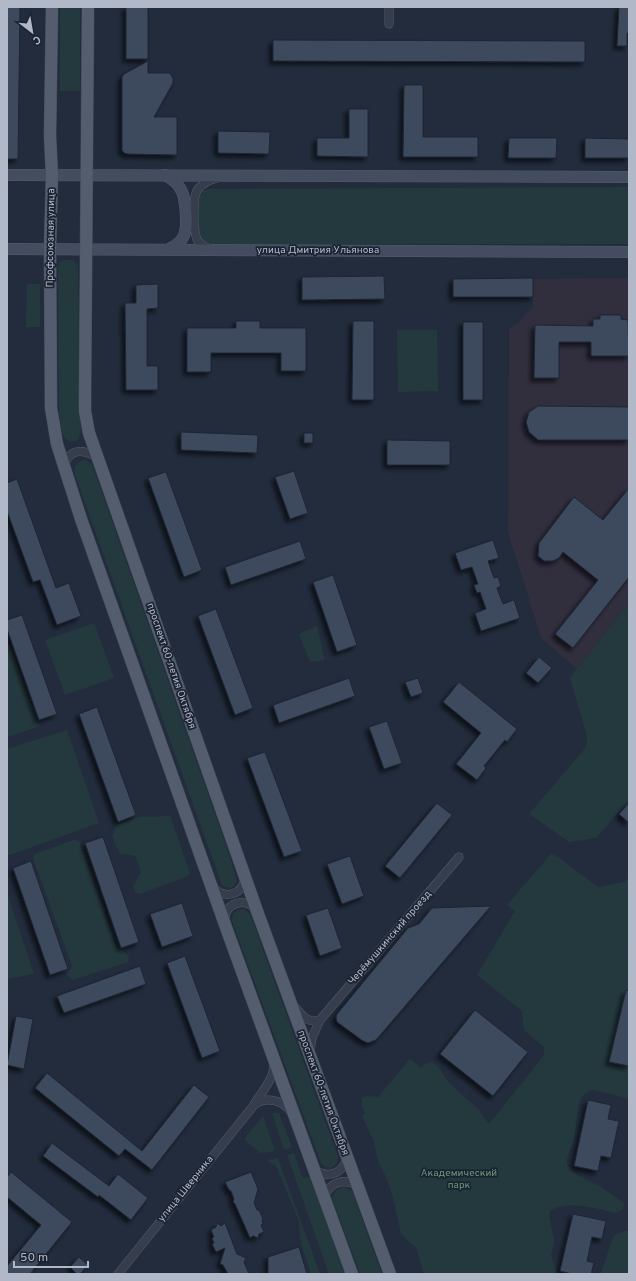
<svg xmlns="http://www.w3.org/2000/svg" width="636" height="1281" font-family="Overpass,sans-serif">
<defs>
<filter id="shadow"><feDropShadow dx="-3.5" dy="3.5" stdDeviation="2" flood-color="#0009"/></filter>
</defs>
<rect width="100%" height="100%" fill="#222c3d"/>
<!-- medical -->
<polygon fill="#312e3e" points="629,278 629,603 577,669 541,638 508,532 509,328 515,326 533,306 533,279"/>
<!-- green -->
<g fill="#24393e">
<rect x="60" y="7" width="20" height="84"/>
<path d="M629,187V244H214C210,244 206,244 203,241C194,233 197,206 198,195L202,191L208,189Z"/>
<path d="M64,260H74L78,266L80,413L81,432L78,440C61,448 60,422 59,412L58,267L59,263Z"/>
<polygon points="27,284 40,284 40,327 26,327"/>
<polygon points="397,330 437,330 438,391 398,392"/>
<path d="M85,460L92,464L228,851L237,881L234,886L230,888L226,887L222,885L74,472C74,465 78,461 85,460Z"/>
<polygon points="629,603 629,800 596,838 569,842 529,814 583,751 587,744 587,736 570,678"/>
<polygon points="94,623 114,678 65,695 45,640"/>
<polygon points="317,626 325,660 310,662 299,634"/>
<polygon points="7,639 40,726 7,737"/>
<polygon points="67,730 99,823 7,856 7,749"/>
<polygon points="170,816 190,873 188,876 140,894 136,893 133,887 141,872 135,856 120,854 112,837 116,825 139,817"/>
<polygon points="73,840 79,841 116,946 129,956 128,962 73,980 67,975 72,966 33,858 35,854"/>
<path d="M551,854L558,857L598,887L624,882L629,877V945L627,947L629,948V1099L594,1090L589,1091L584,1094L579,1103L574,1139L567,1159V1164L574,1173L601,1187L621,1201L625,1205C623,1208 622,1211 618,1212C614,1214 607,1211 603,1210C589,1206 562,1202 550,1211L549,1216L554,1241L551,1256L558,1274H424L416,1248L401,1234L393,1198L387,1179L378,1161L374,1142L362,1116L365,1113C362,1107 360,1103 363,1097L369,1096L378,1097L410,1059L421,1068L424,1064L431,1062L438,1066L449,1083L479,1110L489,1124L544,1055V1047L524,1030L522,1011L477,975L515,911L507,905Z"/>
<polygon points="7,893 34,974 7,979"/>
<path d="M244,909L250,914L338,1157L337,1164L331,1168L325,1167L321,1163L232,921C231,913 236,909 244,909Z"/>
<polygon points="272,1113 279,1113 292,1147 291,1148 284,1150"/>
<polygon points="263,1116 275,1151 260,1153 244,1139"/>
<polygon points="294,1153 302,1176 305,1178 310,1177 345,1274 329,1274 287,1155"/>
<polygon points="278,1158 320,1274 311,1274 301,1243 298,1219 276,1166 267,1160"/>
<polygon points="344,1187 352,1191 382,1274 360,1274 332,1198 336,1190"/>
<polygon points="624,1231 629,1231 629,1274 601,1274 612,1240 615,1235"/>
</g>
<!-- building -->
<g fill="#3e4a5c" stroke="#1d2534" filter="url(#shadow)">
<polygon points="7,7 20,7 18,159 7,159"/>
<rect x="126" y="7" width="22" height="52"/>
<polygon points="619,7 629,7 629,33 627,33 627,46 617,46"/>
<polygon points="273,40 585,41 585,62 273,61"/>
<polygon points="148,61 148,73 169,73 172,76 173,79 173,83 154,117 177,117 177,155 128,154 124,153 122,150 122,77 124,74"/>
<polygon points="404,85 423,85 423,137 478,137 478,157 403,157"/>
<polygon points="349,109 368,109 368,157 317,156 317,138 349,138"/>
<polygon points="218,131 270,132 269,154 218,153"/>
<polygon points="509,138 557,138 556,158 508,158"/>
<polygon points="585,138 629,139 629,158 585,158"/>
<polygon points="384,276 385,299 302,300 302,277"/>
<polygon points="533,278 533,297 453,297 453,279"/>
<polygon points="158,284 158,308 147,309 147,366 158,366 158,390 126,390 125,303 136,303 136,285"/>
<polygon points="600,315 621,315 621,319 628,320 629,356 591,356 591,342 559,342 559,378 534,378 535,325 593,326 593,319 600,319"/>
<polygon points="236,321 260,321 260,328 306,328 306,371 281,371 281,353 211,353 211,372 187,372 187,328 236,328"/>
<polygon points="353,321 374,321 374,400 352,400"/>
<rect x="463" y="322" width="20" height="78"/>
<polygon points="538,406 629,407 629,440 538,440 529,432 526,422 529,412"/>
<polygon points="181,432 258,435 257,453 181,450"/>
<rect x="304" y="433" width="9" height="10"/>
<polygon points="387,440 450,441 450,465 387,465"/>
<polygon points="294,471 308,513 290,519 275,477"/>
<polygon points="166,472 202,570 184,577 148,478"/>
<polygon points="17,479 56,588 69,583 81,616 57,625 40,580 33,582 7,511 7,483"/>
<polygon points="629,488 629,577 573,648 555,634 598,580 563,552 559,558 553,561 544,561 538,556 539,543 574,497 603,520"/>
<polygon points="493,540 499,558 488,561 494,578 498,577 501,586 497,588 503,604 514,600 520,618 481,631 475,613 486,609 480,592 477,593 474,585 478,584 472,567 461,570 455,553"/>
<polygon points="300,541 306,559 231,585 225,567"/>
<polygon points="333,575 357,645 337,652 313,582"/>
<polygon points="216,609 253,708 235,715 198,616"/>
<polygon points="22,615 57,714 39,720 7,629 7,620"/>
<polygon points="539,657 552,668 538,683 526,673"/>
<polygon points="349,678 355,696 279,723 273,705"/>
<polygon points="418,678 423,693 411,697 405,682"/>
<polygon points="459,682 517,729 507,742 505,740 484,766 486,768 477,780 456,764 481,733 443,702"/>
<polygon points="97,707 136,815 118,822 79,714"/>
<polygon points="387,721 402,763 384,769 369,727"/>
<polygon points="265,752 302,851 284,857 247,758"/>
<polygon points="437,803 452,815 400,878 385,866"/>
<polygon points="629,803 629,823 619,814"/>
<polygon points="103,837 139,942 121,948 85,843"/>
<polygon points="350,856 364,896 342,904 327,864"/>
<polygon points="31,861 68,969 50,975 13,868"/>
<polygon points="182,903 193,936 162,947 150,914"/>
<polygon points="491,906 376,1040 368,1043 363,1041 337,1022 336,1017 337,1014 408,928 419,924 432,908"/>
<polygon points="328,908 342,948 320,956 306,915"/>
<polygon points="185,956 220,1051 202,1058 167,963"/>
<polygon points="140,966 146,984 64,1013 57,996"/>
<polygon points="626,990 629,991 629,1066 609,1062"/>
<polygon points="475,1010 528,1052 493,1096 440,1054"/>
<polygon points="16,1016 33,1019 24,1069 7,1065"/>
<polygon points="47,1073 142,1151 194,1085 209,1097 152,1170 125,1149 119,1156 35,1088"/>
<polygon points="588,1100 611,1105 608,1119 619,1121 611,1158 601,1156 598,1171 574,1166"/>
<polygon points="52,1143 109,1186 118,1174 148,1198 131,1220 99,1195 98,1197 43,1156"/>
<polygon points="11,1172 72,1222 30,1274 7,1274 7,1266 41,1225 7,1197 7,1177"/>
<polygon points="251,1172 258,1189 254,1203 257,1210 259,1210 263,1219 262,1220 263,1224 261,1225 264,1232 259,1234 258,1238 253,1236 250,1238 235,1204 233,1202 234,1199 231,1191 229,1190 225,1182"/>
<polygon points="573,1214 606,1221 602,1239 592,1237 587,1261 594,1263 591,1274 572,1274 560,1271"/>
<polygon points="217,1223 221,1226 225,1223 237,1254 246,1258 244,1262 249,1274 228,1274 223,1265 220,1264 225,1248 216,1252 212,1244 214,1243 212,1238 214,1237 211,1230 216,1227"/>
<polygon points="299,1247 307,1274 268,1274 268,1257"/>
<polygon points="79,1257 88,1265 80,1274 77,1274 70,1267"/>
</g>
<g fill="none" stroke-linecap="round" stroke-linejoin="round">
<defs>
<g id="street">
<polyline points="389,24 389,7"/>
<path d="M212,249C207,248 202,246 198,241C193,234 192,196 198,189C203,183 210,180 217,178"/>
<path d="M64,467C69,448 82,449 97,457"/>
<path d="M213,887C224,900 243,895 245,878"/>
<path d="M225,920C224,903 245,897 255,909"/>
<path d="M295,1007C303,1016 308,1024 320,1020"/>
<polyline points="310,1051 312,1038 320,1020 459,857"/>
<path d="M254,1105C266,1096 283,1100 291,1112"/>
<path d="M315,1170C329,1179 344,1173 347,1157"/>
<path d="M324,1197C330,1182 343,1178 357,1185"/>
<path d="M118,1274L254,1105C261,1092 274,1080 274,1064"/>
</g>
<g id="secondary">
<polyline points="7,175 629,177"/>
<path d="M165,175C184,185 185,197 186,217C186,225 187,232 182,239C179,244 173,247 167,250"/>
<polyline points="7,249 629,252"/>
</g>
<g id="primary">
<polyline points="52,7 50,136 52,175 50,249 51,408 57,444 81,519 228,933 352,1274"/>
<polyline points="88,7 85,396 85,411 89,433 257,911 390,1274"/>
</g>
</defs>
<!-- street casing -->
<use href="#street" stroke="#545c6b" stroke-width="9"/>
<!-- secondary casing -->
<use href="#secondary" stroke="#545c6b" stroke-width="12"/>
<!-- primary casing -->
<use href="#primary" stroke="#3f4756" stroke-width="13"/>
<!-- street -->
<use href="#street" stroke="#363e4d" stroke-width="8"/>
<!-- secondary -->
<use href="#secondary" stroke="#444d60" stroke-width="11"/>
<!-- primary -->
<use href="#primary" stroke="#545d6d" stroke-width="12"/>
</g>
<g text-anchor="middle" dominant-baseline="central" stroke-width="3.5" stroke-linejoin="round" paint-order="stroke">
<!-- street labels -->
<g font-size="10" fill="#b1b9c8" stroke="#1b2332">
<text transform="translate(51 238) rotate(-89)">Профсоюзная улица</text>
<text x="318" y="250">улица Дмитрия Ульянова</text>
<text transform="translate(171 666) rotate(71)">проспект 60-летия Октября</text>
<text transform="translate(390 938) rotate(-49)">Черёмушкинский проезд</text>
<text transform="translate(323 1093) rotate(70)">проспект 60-летия Октября</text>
<text transform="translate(186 1189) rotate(-51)">улица Шверника</text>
</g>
<!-- park labels -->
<g font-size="10" fill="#679a76" stroke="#1b2332">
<text x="459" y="1173">Академический<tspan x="459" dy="12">парк</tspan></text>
</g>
</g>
<!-- border -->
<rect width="636" height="1281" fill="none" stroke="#b1b9c8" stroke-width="16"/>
<!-- north arrow -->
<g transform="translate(32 32) rotate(149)" stroke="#1b2332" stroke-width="3" paint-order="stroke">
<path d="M0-3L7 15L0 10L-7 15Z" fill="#b1b9c8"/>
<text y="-6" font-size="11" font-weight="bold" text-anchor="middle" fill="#b1b9c8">С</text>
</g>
<!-- scale -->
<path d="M14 1261v6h74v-6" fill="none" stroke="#b1b9c8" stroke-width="2"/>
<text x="20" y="1261" font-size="12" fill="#b1b9c8" stroke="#1b2332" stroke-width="3" paint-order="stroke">50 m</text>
</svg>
